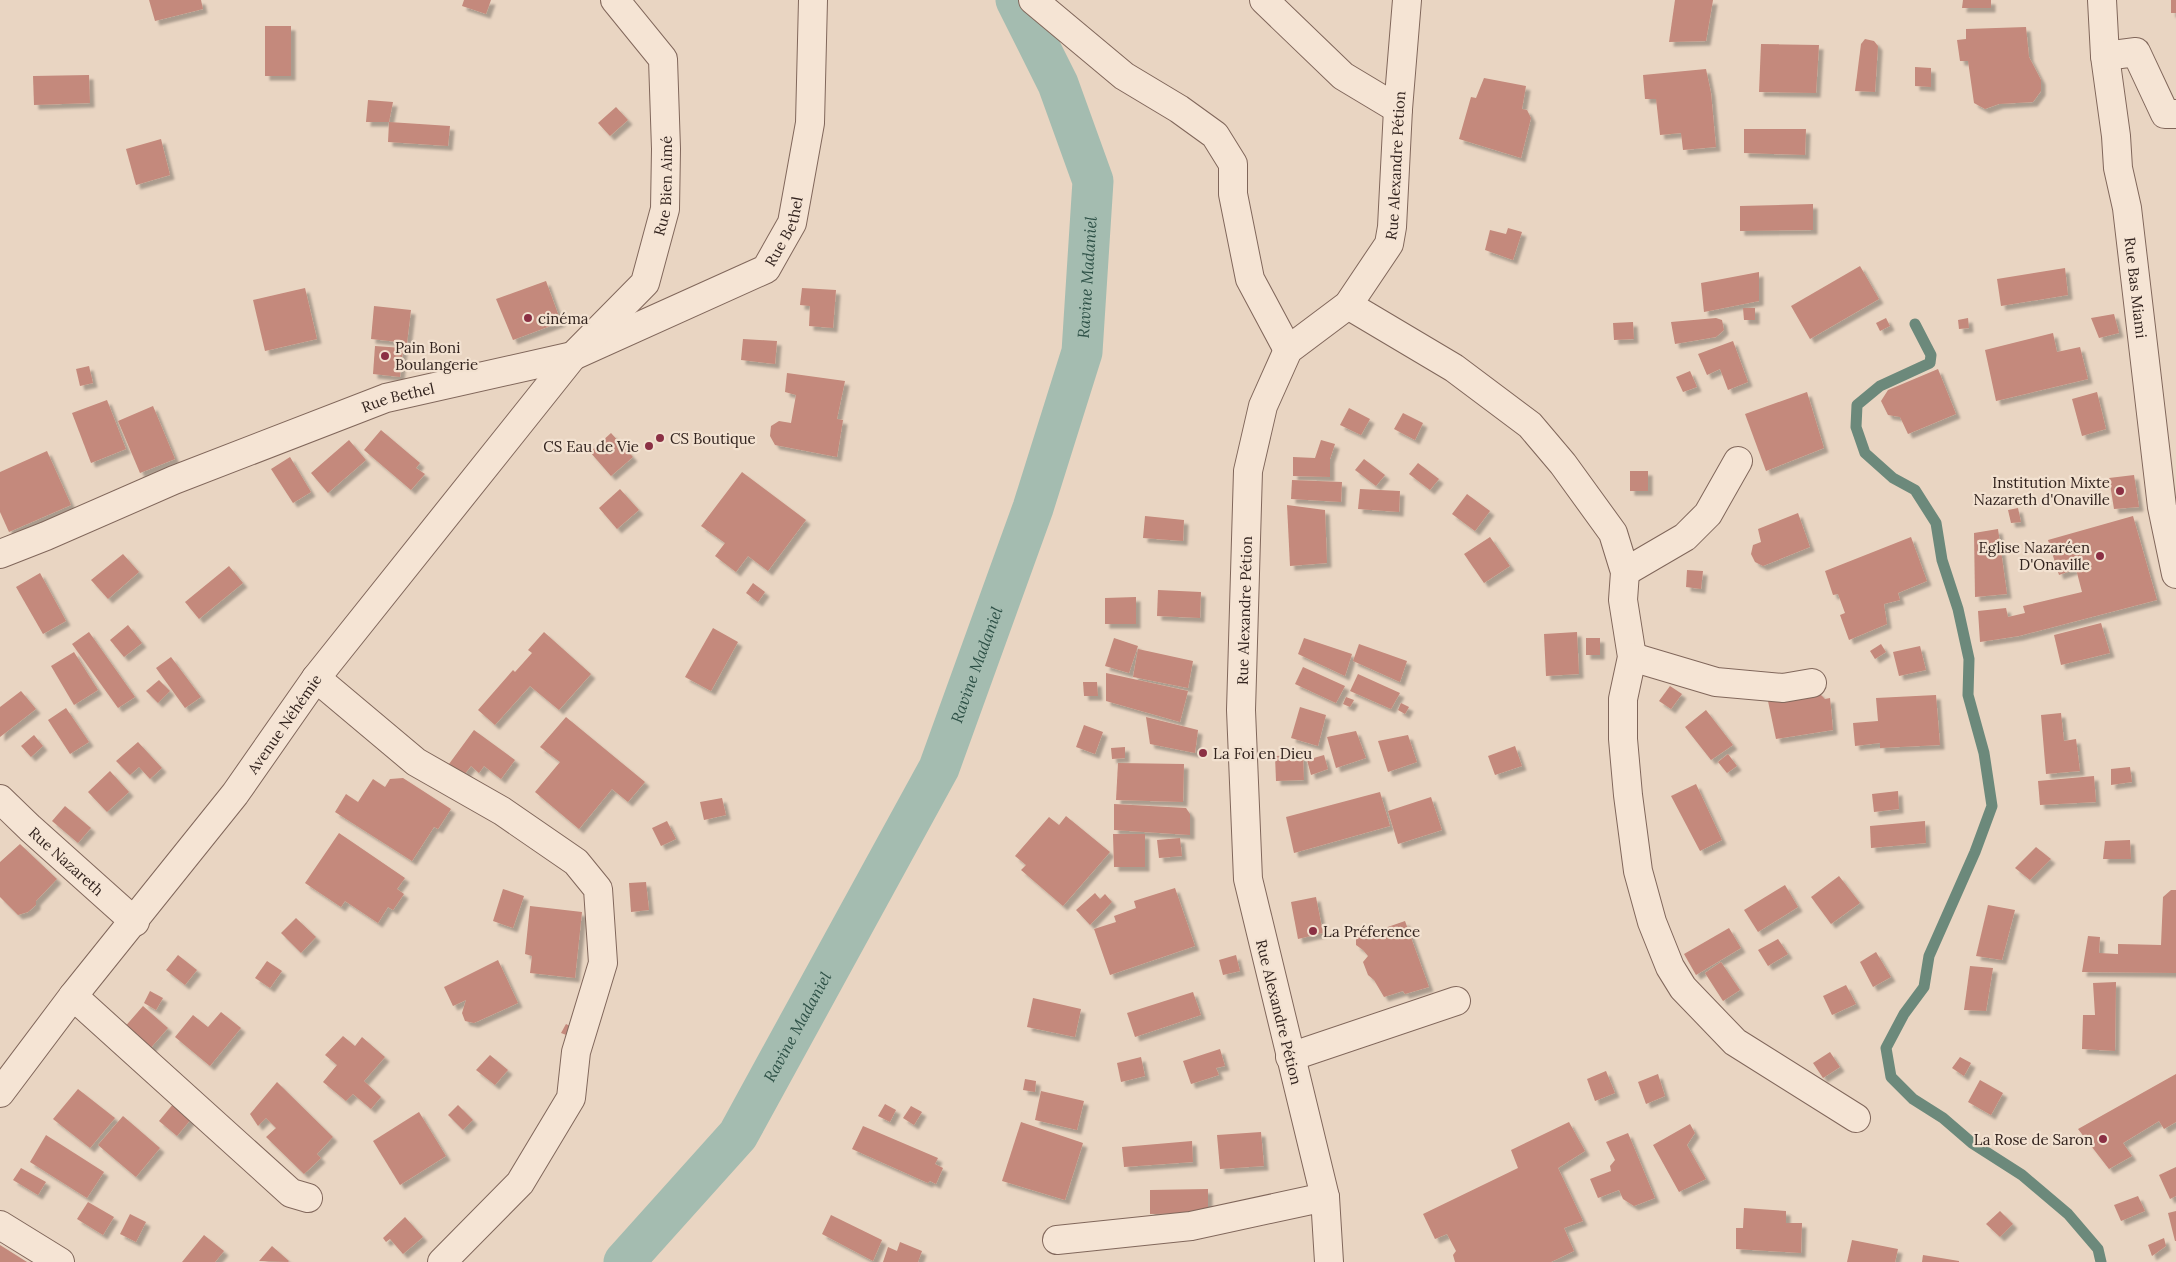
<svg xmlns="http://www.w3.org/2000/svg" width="2176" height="1262" font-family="Lora,serif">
<defs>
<filter id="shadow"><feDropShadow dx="4.5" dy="4.5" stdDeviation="1" flood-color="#0004"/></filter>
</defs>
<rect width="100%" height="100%" fill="#e9d5c2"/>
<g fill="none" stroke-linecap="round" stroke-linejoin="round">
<!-- stream -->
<polyline stroke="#6c897b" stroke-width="11" points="1915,324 1931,355 1930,363 1880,386 1857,405 1856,427 1865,453 1893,478 1915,490 1936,523 1942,560 1958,609 1969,659 1968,695 1984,753 1992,806 1975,852 1929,956 1924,987 1904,1014 1886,1048 1891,1077 1913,1099 1943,1118 1972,1143 2022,1175 2068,1214 2098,1249 2101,1262"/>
<!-- canal -->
<path stroke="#a4bcb0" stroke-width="41" id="s1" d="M624,1262L738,1135L939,768L1033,508L1082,352L1093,181L1058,84L1016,0"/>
</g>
<!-- building -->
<g fill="#c4897b" filter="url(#shadow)">
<polygon points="149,0 201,0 203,9 155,21"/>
<polygon points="464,0 491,0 486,14 462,6"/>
<polygon points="1675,0 1713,0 1706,41 1669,42"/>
<polygon points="1963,0 1991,0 1991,8 1962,8"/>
<rect x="2171" y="0" width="5" height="13"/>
<rect x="265" y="26" width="26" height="50"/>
<polygon points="2026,27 2029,57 2041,80 2041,91 2033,102 1999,104 1985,109 1974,103 1968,61 1960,61 1957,40 1966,39 1966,29"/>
<polygon points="1865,39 1874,41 1878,46 1875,92 1855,91 1861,44"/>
<polygon points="1761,44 1819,45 1816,93 1759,92"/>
<polygon points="1915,67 1931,68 1931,87 1915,86"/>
<polygon points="1706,69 1711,93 1716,147 1683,150 1681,133 1660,135 1656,99 1645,99 1643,75"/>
<polygon points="89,75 90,103 34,105 33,76"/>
<polygon points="1484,78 1526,86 1522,109 1527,110 1531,118 1521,158 1459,139 1471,97 1476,98"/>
<polygon points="368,100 393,102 389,122 450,126 448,146 388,142 389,122 366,122"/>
<polygon points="616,107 628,120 610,136 598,123"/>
<polygon points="1744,129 1806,129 1805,155 1744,153"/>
<polygon points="161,139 170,175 136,185 126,149"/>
<polygon points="1813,204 1813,230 1740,231 1740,206"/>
<polygon points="1508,228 1522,232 1513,260 1485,250 1490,230 1506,234"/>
<polygon points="1860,266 1879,299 1810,339 1791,306"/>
<polygon points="2065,268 2068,295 2001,306 1997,279"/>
<polygon points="1759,272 1759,301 1704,312 1701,283"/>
<polygon points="546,281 561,322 513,340 496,299"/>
<polygon points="305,288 317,339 265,351 253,300"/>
<polygon points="802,288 836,290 833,328 809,326 810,306 800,305"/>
<polygon points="374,306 411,310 407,343 371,339"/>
<polygon points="1743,308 1755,308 1755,320 1744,320"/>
<polygon points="2114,314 2119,333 2099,338 2091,318"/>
<polygon points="1716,318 1722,320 1724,330 1716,337 1675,344 1671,322"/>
<polygon points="1886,318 1890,326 1880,331 1876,323"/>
<polygon points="1968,318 1969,328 1959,329 1958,320"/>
<polygon points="1633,322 1634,339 1614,340 1613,323"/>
<polygon points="2053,333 2057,352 2080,347 2088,379 1996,401 1985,350"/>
<polygon points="743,339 777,341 775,364 741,360"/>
<polygon points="1733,341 1748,382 1728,390 1720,369 1707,375 1698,354"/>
<polygon points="375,346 403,348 400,377 373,374"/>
<polygon points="89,366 93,383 80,386 76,369"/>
<polygon points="1938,369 1956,414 1908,434 1900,417 1888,415 1881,401 1888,390"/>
<polygon points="1690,371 1697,387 1683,392 1676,377"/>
<polygon points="787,373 845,381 837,419 843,420 837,457 775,445 770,436 771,426 779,421 791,423 796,395 785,392"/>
<polygon points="1807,392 1824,448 1766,471 1745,414"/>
<polygon points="2097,392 2106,429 2082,436 2072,399"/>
<polygon points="107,400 126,449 91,463 72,413"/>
<polygon points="153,406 175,459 140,473 118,421"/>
<polygon points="1349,408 1370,419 1361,435 1340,425"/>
<polygon points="1403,413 1423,423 1415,440 1394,429"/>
<polygon points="381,430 420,463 416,468 425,474 411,490 364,450"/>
<polygon points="611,433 633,457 611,476 590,452"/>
<polygon points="349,440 366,460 328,493 311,473"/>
<polygon points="1321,440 1335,444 1330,459 1330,477 1293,476 1293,457 1315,458"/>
<polygon points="47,451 71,505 9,532 0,512 0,472"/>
<polygon points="290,457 311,492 293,503 271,469"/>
<polygon points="1364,459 1385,475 1376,486 1355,470"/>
<polygon points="1418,463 1439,479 1430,490 1409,474"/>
<rect x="1630" y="471" width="18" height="20"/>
<polygon points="742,472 806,520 768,571 748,556 736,572 715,556 725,543 701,526"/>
<polygon points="2134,475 2139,507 2114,509 2109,478"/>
<polygon points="1292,480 1342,482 1341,502 1291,499"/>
<polygon points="620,489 639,510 617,529 599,508"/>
<polygon points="1360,489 1400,491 1399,512 1358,509"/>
<polygon points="1467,494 1490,511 1475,531 1452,514"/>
<polygon points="1287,505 1325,510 1327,563 1290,566"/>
<polygon points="2018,508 2021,522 2011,523 2008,510"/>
<polygon points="1798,513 1810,547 1763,566 1755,562 1751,554 1753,545 1761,542 1758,529"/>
<polygon points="1145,516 1184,520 1183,541 1143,538"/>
<polygon points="2133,516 2157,600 2019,636 1980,642 1978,611 2006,608 2008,617 2025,613 2023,606 2082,592 2076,569 2059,575 2048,540"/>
<polygon points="1998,529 2007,594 1975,597 1974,533"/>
<polygon points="1490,537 1510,566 1484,583 1464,554"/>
<polygon points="1911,537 1927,581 1898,593 1900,600 1884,604 1887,624 1849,640 1840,615 1845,613 1838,594 1833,595 1825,571"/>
<polygon points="123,554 139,572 108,599 91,580"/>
<polygon points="229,566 243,583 199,619 185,602"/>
<polygon points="1687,570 1703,571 1701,589 1686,587"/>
<polygon points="40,573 66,621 43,634 16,587"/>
<polygon points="753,583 765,592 758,602 746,593"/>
<polygon points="1158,590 1201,592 1200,618 1157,616"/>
<polygon points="1136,597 1136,624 1105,624 1105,598"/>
<polygon points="2101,623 2110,653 2061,665 2054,635"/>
<polygon points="128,625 142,643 124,657 110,640"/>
<polygon points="713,628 738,642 711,691 685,677"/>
<polygon points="89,632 135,697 118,708 72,644"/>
<polygon points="544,632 591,674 559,710 530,686 495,725 478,710 513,670 515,672 532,653 528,650"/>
<polygon points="1577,632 1579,674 1546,676 1544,634"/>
<polygon points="1114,638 1138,646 1129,673 1105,666"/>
<polygon points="1304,638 1352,654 1345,676 1298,654"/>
<rect x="1586" y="638" width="14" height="17"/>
<polygon points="1359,644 1407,661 1400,682 1353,661"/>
<polygon points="1881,644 1886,652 1875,659 1870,651"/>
<polygon points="1920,646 1926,670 1899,676 1893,652"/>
<polygon points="1138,649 1193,661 1188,688 1133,677"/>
<polygon points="74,652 98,690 74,705 51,666"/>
<polygon points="171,657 201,697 185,708 156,668"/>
<polygon points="1303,667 1345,686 1336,703 1295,684"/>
<polygon points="1106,673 1188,691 1180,722 1106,701"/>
<polygon points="1358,674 1400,693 1391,709 1350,691"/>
<polygon points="159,680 170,691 158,703 146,691"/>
<polygon points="1083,682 1097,682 1098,696 1084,696"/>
<polygon points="1670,686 1682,694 1671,709 1659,701"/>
<polygon points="21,691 36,709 0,737 0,707"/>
<polygon points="1817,691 1825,699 1830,698 1833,730 1776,739 1768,701 1800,697"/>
<polygon points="1936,695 1940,745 1880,748 1880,743 1855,746 1853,723 1878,721 1876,698"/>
<polygon points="1346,697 1354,700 1350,707 1343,704"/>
<polygon points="1401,703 1409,707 1405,714 1398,710"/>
<polygon points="1300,707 1326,715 1318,746 1291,738"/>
<polygon points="66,708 89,742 70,754 48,720"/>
<polygon points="1706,710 1733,745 1711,760 1685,727"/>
<polygon points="2061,713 2064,741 2076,739 2080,771 2046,774 2041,715"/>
<polygon points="566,717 645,782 628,802 612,789 579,829 535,792 560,762 540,747"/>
<polygon points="1146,717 1198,730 1195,753 1150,744"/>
<polygon points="1084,725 1103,732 1095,754 1076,747"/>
<polygon points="474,730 515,760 501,779 484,766 479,773 471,766 464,775 449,764"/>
<polygon points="1356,731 1366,758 1336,768 1327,737"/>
<polygon points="34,735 43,746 31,757 21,746"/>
<polygon points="1408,735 1417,762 1388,772 1378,741"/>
<polygon points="138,742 162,768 150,779 139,767 130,775 116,761"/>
<polygon points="1515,746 1522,766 1495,775 1488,756"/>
<polygon points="1125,747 1125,758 1112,759 1111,748"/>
<polygon points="1728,754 1737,766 1727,773 1718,762"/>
<polygon points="1303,755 1304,780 1276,781 1275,756"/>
<polygon points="1324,755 1328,769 1311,775 1307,760"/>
<polygon points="1118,763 1184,764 1183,802 1116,800"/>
<polygon points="2130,767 2132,782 2111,785 2111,769"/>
<polygon points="110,771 129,792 107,812 88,792"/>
<polygon points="2094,776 2096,802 2040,805 2038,781"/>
<polygon points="403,778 451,809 438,829 434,827 412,861 335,812 346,794 358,802 373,779 385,787 390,779"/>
<polygon points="1696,784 1722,840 1700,851 1671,796"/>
<polygon points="1898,791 1899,809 1874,812 1872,794"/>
<polygon points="1380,792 1390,826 1294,853 1286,817"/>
<polygon points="1431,797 1442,830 1398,844 1388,811"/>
<polygon points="722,798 726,815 704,820 700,802"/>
<polygon points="1114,804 1186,808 1190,814 1190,835 1114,830"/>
<polygon points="65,806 91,828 78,843 52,821"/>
<polygon points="1066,816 1110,852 1063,906 1021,870 1026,865 1015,856 1049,817 1059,825"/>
<polygon points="667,821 676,839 661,846 652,828"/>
<polygon points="1925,821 1926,843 1871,848 1870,826"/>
<polygon points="339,833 405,878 397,889 404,894 393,910 388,907 378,923 345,901 341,907 305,883"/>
<polygon points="1113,834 1145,834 1145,867 1114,867"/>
<polygon points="1180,838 1182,856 1159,858 1157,840"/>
<polygon points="2130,840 2131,859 2103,859 2105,841"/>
<polygon points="20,844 57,879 36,901 36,905 28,912 18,915 0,897 0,862"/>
<polygon points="2036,847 2051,859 2030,880 2015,868"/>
<polygon points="1839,876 1860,903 1831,924 1811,897"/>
<polygon points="646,882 649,910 631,912 629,883"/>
<polygon points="1785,885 1798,907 1758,932 1744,910"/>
<polygon points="1175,888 1195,946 1110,975 1094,929 1116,922 1114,916 1136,908 1134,901"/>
<polygon points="503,889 524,896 513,928 493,921"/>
<polygon points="2171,890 2176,890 2176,973 2082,972 2088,936 2100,937 2099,953 2118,954 2118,944 2161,945 2163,897"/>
<polygon points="1095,893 1100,899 1105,894 1112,902 1090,925 1076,910"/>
<polygon points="1316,897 1323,933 1298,939 1291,902"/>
<polygon points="1988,905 2015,910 2002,960 1976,956"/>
<polygon points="530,906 582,912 575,978 530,973 532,956 525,954"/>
<polygon points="296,918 316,937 301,953 281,933"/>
<polygon points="1405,921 1429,987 1405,994 1403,991 1384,997 1374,980 1368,975 1363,962 1368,956 1363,950 1356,945 1356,938"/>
<polygon points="1729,928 1741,948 1696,975 1684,954"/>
<polygon points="1778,939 1788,954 1768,966 1758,950"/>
<polygon points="1876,952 1891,977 1873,987 1860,962"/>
<polygon points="178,955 197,970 185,985 166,970"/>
<polygon points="1236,955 1240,971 1223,975 1219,960"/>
<polygon points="498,960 518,1003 474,1023 465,1021 462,1013 466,1000 453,1006 444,987"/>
<polygon points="267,961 282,971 270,988 255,978"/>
<polygon points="1721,962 1740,990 1723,1001 1705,973"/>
<polygon points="1970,966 1993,968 1986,1011 1964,1010"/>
<polygon points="2116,982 2115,1051 2082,1049 2083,1015 2095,1015 2093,983"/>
<polygon points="1846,985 1856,1004 1832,1015 1823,996"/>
<polygon points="150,991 163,998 156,1010 144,1003"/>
<polygon points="1193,992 1201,1015 1135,1037 1127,1013"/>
<polygon points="1033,998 1081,1009 1075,1037 1027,1027"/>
<polygon points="143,1006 168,1028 148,1051 123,1029"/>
<polygon points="221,1012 241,1028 210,1066 175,1037 193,1015 208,1027"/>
<polygon points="566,1024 574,1028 569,1036 561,1033"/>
<polygon points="343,1036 355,1046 362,1037 385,1057 364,1081 381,1097 371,1109 353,1094 346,1101 323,1082 337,1065 325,1055"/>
<polygon points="1220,1049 1225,1066 1216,1068 1219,1075 1191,1084 1183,1061"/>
<polygon points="1830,1052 1840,1067 1823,1078 1813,1063"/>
<polygon points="490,1055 508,1070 495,1085 476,1070"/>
<polygon points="1141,1057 1145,1076 1121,1082 1117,1063"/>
<polygon points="1960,1057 1971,1063 1964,1076 1952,1068"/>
<polygon points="1606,1071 1615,1093 1595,1101 1587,1079"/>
<polygon points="1658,1074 1665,1096 1646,1104 1638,1082"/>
<polygon points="2176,1074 2176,1122 2164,1129 2159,1121 2123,1143 2132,1156 2109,1169 2078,1129"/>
<polygon points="1025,1079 1036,1081 1035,1092 1023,1090"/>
<polygon points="1980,1080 2003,1093 1991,1115 1968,1102"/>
<polygon points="277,1082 333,1137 317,1154 321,1158 304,1174 266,1137 276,1128 266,1118 258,1126 250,1114"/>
<polygon points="78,1089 115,1118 90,1148 53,1119"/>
<polygon points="1041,1091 1084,1101 1077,1130 1035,1120"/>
<polygon points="174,1103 192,1118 177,1136 159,1121"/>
<polygon points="885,1104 896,1110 890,1122 878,1116"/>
<polygon points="458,1105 473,1120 463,1130 448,1115"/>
<polygon points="911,1106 922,1112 914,1125 903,1118"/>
<polygon points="419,1112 446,1156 400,1185 373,1141"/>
<polygon points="123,1116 160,1148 136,1177 98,1145"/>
<polygon points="1021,1122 1083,1143 1065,1200 1002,1181"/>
<polygon points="1569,1122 1585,1151 1558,1168 1583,1221 1564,1228 1574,1251 1551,1262 1455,1262 1453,1255 1456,1251 1447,1234 1435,1239 1423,1214 1518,1168 1511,1150"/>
<polygon points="1690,1124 1695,1133 1687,1145 1706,1179 1679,1192 1653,1145"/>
<polygon points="863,1126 938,1158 935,1164 943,1168 936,1184 930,1181 928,1183 852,1149"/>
<polygon points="1261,1132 1264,1166 1220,1169 1217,1135"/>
<polygon points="1628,1133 1655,1198 1634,1206 1623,1199 1619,1190 1598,1198 1590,1179 1611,1171 1610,1166 1615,1160 1606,1142"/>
<polygon points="46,1135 104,1172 87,1198 30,1162"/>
<polygon points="1192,1141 1193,1162 1124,1167 1122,1147"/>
<polygon points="2176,1167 2176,1196 2170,1199 2159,1175"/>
<polygon points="21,1168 46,1182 38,1195 13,1180"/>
<polygon points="1208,1189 1208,1213 1150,1214 1150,1190"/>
<polygon points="2138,1196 2145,1211 2121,1221 2114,1205"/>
<polygon points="88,1202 114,1217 103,1235 77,1219"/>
<polygon points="1744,1208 1786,1211 1786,1223 1802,1223 1801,1253 1736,1249 1736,1228 1743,1228"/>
<polygon points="2000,1211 2013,1224 2000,1237 1986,1224"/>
<polygon points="2176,1211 2176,1241 2175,1241 2168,1213"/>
<polygon points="130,1214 146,1222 136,1242 120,1234"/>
<polygon points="831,1215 882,1240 873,1261 822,1234"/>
<polygon points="405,1217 423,1237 403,1254 390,1239 386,1242 383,1238"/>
<polygon points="204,1235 224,1251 215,1262 182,1262"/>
<polygon points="2164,1238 2166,1246 2152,1256 2148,1245"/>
<polygon points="1852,1240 1898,1249 1895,1262 1847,1262"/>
<polygon points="900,1242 922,1251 918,1262 883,1262 888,1247 897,1251"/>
<polygon points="0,1245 27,1262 0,1262"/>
<polygon points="272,1246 289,1261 288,1262 259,1261"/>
<polygon points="1923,1255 1959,1261 1959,1262 1922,1262"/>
</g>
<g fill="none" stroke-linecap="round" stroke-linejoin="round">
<defs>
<g id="minor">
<polyline points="1033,0 1124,76 1179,109 1215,135 1233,164 1233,194 1250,279 1288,350"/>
<polyline points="1264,0 1343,76 1398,109"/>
<path id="s2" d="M2102,0L2105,56L2116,136L2118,168L2127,208L2162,507L2176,574"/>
<polyline points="2105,56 2136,52 2165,114 2176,114"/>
<polyline points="1348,305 1454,368 1530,425 1563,464 1613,533 1625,572 1623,600 1632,657 1623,699 1623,739 1628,795 1638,871 1652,922 1670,967 1683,988 1735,1042 1856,1118"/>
<path id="s3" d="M0,554L46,536L174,480L386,398L573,356L766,269L792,223L810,123L813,0"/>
<polyline points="1625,572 1685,537 1708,514 1738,461"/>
<polyline points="1632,657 1716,682 1783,688 1812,683"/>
<polyline points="316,678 416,762 502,811 576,862 598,889 603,963 576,1052 571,1098 520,1183 442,1262"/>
<path id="s4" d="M0,799L30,828L135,922"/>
<polyline points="73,996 291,1193 308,1198"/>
<polyline points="1290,1057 1456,1001"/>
<path id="s5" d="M0,1093L73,996L235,794L316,678L573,356L645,283L665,209L666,149L663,59L615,0"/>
<polyline points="0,1225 60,1262"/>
<polyline points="1057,1240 1191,1226 1325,1197"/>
<path id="s6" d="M1329,1262L1325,1197L1248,879L1241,710L1248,471L1263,406L1288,350L1348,305L1389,244L1392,227L1398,109L1407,0"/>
</g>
</defs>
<!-- minor casing -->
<use href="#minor" stroke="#81675b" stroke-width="30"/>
<!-- minor -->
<use href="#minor" stroke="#f5e4d4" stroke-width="28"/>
</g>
<!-- markers -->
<g fill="#8b3044" stroke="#f2e1d0" stroke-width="2">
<circle cx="528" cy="318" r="5"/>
<circle cx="385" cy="356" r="5"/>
<circle cx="660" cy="438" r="5"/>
<circle cx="649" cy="446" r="5"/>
<circle cx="2120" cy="491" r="5"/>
<circle cx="2100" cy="556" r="5"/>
<circle cx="1203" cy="753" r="5"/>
<circle cx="1313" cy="931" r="5"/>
<circle cx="2103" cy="1139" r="5"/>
</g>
<g text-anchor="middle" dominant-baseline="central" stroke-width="4.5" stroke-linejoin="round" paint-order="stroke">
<!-- street labels -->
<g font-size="15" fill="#32231e" stroke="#f2e1d0">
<text stroke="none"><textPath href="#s6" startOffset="1156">Rue Alexandre Pétion</textPath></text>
<text stroke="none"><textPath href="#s5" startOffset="1136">Rue Bien Aimé</textPath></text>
<text stroke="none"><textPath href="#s3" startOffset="862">Rue Bethel</textPath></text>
<text stroke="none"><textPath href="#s2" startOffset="290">Rue Bas Miami</textPath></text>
<text stroke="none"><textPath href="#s3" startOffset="428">Rue Bethel</textPath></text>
<text stroke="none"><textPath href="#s6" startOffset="661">Rue Alexandre Pétion</textPath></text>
<text stroke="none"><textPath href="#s5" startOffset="466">Avenue Néhémie</textPath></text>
<text stroke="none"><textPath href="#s4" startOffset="91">Rue Nazareth</textPath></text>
<text transform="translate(1279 1012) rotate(76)">Rue Alexandre Pétion</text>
</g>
<!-- poi labels -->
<g font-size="15" fill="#32231e" stroke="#f2e1d0" text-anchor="start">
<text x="538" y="318">cinéma</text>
<text x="395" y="347">Pain Boni<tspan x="395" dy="17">Boulangerie</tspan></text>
<text x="670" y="438">CS Boutique</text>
<text x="639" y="446" text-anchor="end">CS Eau de Vie</text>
<text x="2110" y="482" text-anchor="end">Institution Mixte<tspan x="2110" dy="17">Nazareth d'Onaville</tspan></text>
<text x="2090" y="547" text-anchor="end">Eglise Nazaréen<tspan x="2090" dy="17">D'Onaville</tspan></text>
<text x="1213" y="753">La Foi en Dieu</text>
<text x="1323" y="931">La Préference</text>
<text x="2093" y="1139" text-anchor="end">La Rose de Saron</text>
</g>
<!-- water labels -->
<g font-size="16" font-style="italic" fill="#2e5147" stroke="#f2e1d0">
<text stroke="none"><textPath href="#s1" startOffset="1104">Ravine Madaniel</textPath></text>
<text stroke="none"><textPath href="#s1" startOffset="699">Ravine Madaniel</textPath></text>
<text stroke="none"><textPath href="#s1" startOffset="294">Ravine Madaniel</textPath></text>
</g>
</g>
</svg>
